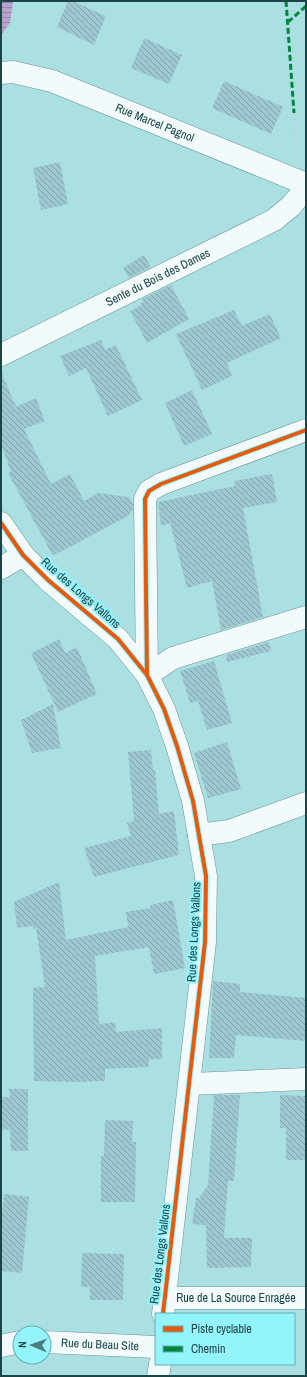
<svg xmlns="http://www.w3.org/2000/svg" width="307" height="1377" font-family="'Archivo Narrow',sans-serif">
<defs>
<pattern id="water-rules" width="6" height="5" patternUnits="userSpaceOnUse"><rect width="6" height="5" fill="#b7a3ce"/><path d="M0 2.5h6" fill="none" stroke="#9486a9"/></pattern>
<pattern id="building-back-hatch" width="6" height="6" patternUnits="userSpaceOnUse"><rect width="6" height="6" fill="#9dc8cf"/><path d="M-1 5l2 2M0 0l6 6M5-1l2 2" fill="none" stroke="#7fa4aa"/></pattern>
</defs>
<rect width="100%" height="100%" fill="#abe0e3"/>
<!-- water -->
<polygon fill="url(#water-rules)" points="1,1 13,2 10,23 1,35"/>
<!-- building -->
<g fill="url(#building-back-hatch)">
<polygon points="68,1 72,1 106,16 94,45 57,27"/>
<polygon points="144,38 182,55 169,84 131,68"/>
<polygon points="224,81 283,107 271,134 212,108"/>
<polygon points="60,162 68,204 41,210 33,168"/>
<polygon points="144,255 151,267 129,278 123,268"/>
<polygon points="171,285 189,319 147,343 130,311 142,305 140,303 144,302 142,299"/>
<polygon points="234,310 242,326 270,314 281,338 227,363 232,376 202,390 176,334"/>
<polygon points="101,340 105,350 116,345 142,400 108,416 86,368 69,376 60,356"/>
<polygon points="1,371 16,407 36,398 45,421 24,429 51,484 70,474 84,501 98,493 129,497 133,504 133,510 126,517 53,556 8,473 11,472 1,444"/>
<polygon points="192,390 212,434 184,446 165,403"/>
<polygon points="272,474 277,502 243,508 263,617 221,630 212,581 187,588 170,523 161,526 158,502 235,486 234,481"/>
<polygon points="59,639 65,653 77,647 97,694 58,712 31,653"/>
<polygon points="269,642 271,651 227,662 226,655"/>
<polygon points="214,661 232,723 207,730 198,701 190,703 180,671"/>
<polygon points="53,704 61,748 32,753 21,720"/>
<polygon points="227,742 241,789 208,798 194,753"/>
<polygon points="151,750 153,771 155,770 159,814 174,811 179,855 94,877 84,848 131,836 127,823 134,821 128,752"/>
<polygon points="59,882 66,940 128,927 126,912 150,908 150,905 173,900 185,968 154,974 149,947 95,956 99,1024 115,1022 116,1032 162,1028 162,1059 149,1059 149,1067 105,1069 105,1081 78,1082 34,1081 33,988 45,987 36,928 33,929 33,926 17,928 14,902"/>
<polygon points="213,981 240,984 240,992 306,998 306,1041 236,1035 234,1058 209,1058"/>
<polygon points="9,1089 28,1089 28,1151 11,1151 10,1130 1,1130 1,1097 10,1097"/>
<polygon points="214,1095 240,1095 234,1181 228,1181 224,1238 252,1238 251,1267 207,1268 206,1225 192,1224 196,1198 199,1198 208,1185"/>
<polygon points="280,1095 306,1096 306,1160 286,1160 286,1128 280,1128"/>
<polygon points="105,1120 133,1121 132,1142 136,1142 135,1202 101,1202 101,1156 104,1156"/>
<polygon points="4,1194 29,1197 22,1273 1,1271 1,1225"/>
<polygon points="82,1253 124,1254 123,1300 90,1300 90,1287 81,1287"/>
</g>
<g fill="none" stroke-linecap="round" stroke-linejoin="round">
<defs>
<g id="minor">
<path id="s1" d="M1,73L13,72L52,81L306,184"/>
<path id="s2" d="M1,355L274,220L291,206L306,188"/>
<polyline points="1,523 23,555 48,580 118,639 147,675 164,709 177,746 193,801 206,876 205,942 163,1314"/>
<polyline points="1,568 23,555"/>
<polyline points="147,675 145,499 149,491 161,484 306,430"/>
<polyline points="147,675 173,658 306,617"/>
<polyline points="199,835 229,831 306,803"/>
<polyline points="190,1084 306,1079"/>
<path id="s3" d="M165,1298H306"/>
<path id="s4" d="M44,1342L156,1347"/>
<polyline points="1,1346 20,1342"/>
<polyline points="158,1376 160,1364"/>
</g>
</defs>
<!-- minor casing -->
<use href="#minor" stroke="#6b9294" stroke-width="23"/>
<!-- path -->
<polyline stroke="#c1d2d2" stroke-width="2.5" stroke-dasharray="2 3" stroke-linecap="butt" points="294,113 297,154"/>
<!-- minor -->
<use href="#minor" stroke="#f2fafb" stroke-width="22"/>
<!-- quiet -->
<g stroke="#00873e" stroke-width="3" stroke-dasharray="6 3" stroke-linecap="butt">
<polyline points="286,1 294,113"/>
<polyline points="288,22 306,6"/>
</g>
<defs>
<g id="cycleway">
<polyline points="1,523 23,555 48,580 118,639 147,675 164,709 177,746 193,801 206,876 205,942 163,1314"/>
<polyline points="147,675 145,499 149,491 161,484 306,430"/>
</g>
</defs>
<!-- cycleway casing -->
<use href="#cycleway" stroke="#93f4fb" stroke-width="6"/>
<!-- cycleway -->
<use href="#cycleway" stroke="#e8590c" stroke-width="4"/>
</g>
<g text-anchor="middle" dominant-baseline="central" stroke-width="4" stroke-linejoin="round" paint-order="stroke">
<!-- street labels -->
<g font-size="12" fill="#1b4447" stroke="#93f4fb">
<text stroke="none"><textPath href="#s1" startOffset="163">Rue Marcel Pagnol</textPath></text>
<text stroke="none"><textPath href="#s2" startOffset="175">Sente du Bois des Dames</textPath></text>
<text transform="translate(81 593) rotate(41)">Rue des Longs Vallons</text>
<text transform="translate(194 932) rotate(-87)">Rue des Longs Vallons</text>
<text transform="translate(160 1254) rotate(-83)">Rue des Longs Vallons</text>
<text stroke="none"><textPath href="#s3" startOffset="71">Rue de La Source Enragée</textPath></text>
<text stroke="none"><textPath href="#s4" startOffset="56">Rue du Beau Site</textPath></text>
</g>
</g>
<!-- border -->
<rect width="307" height="1377" fill="none" stroke="#1b4447" stroke-width="4"/>
<!-- legend -->
<rect x="155" y="1313" width="140" height="52" fill="#93f4fb" stroke="#63aeb3"/>
<rect x="163" y="1326" width="20" height="6" fill="#e8590c" stroke="#63aeb3"/>
<text x="191" y="1333" font-size="12" fill="#1b4447">Piste cyclable</text>
<rect x="163" y="1346" width="20" height="6" fill="#00873e" stroke="#63aeb3"/>
<text x="191" y="1353" font-size="12" fill="#1b4447">Chemin</text>
<!-- north arrow -->
<g transform="translate(32 1345) rotate(272)"><circle r="19" fill="#93f4fb" stroke="#63aeb3"/>
<path d="M0-3L7 15L0 10L-7 15Z" fill="#4d7b7e"/>
<text y="-6" font-size="11" font-weight="bold" text-anchor="middle" fill="#1b4447">N</text>
</g>
</svg>
